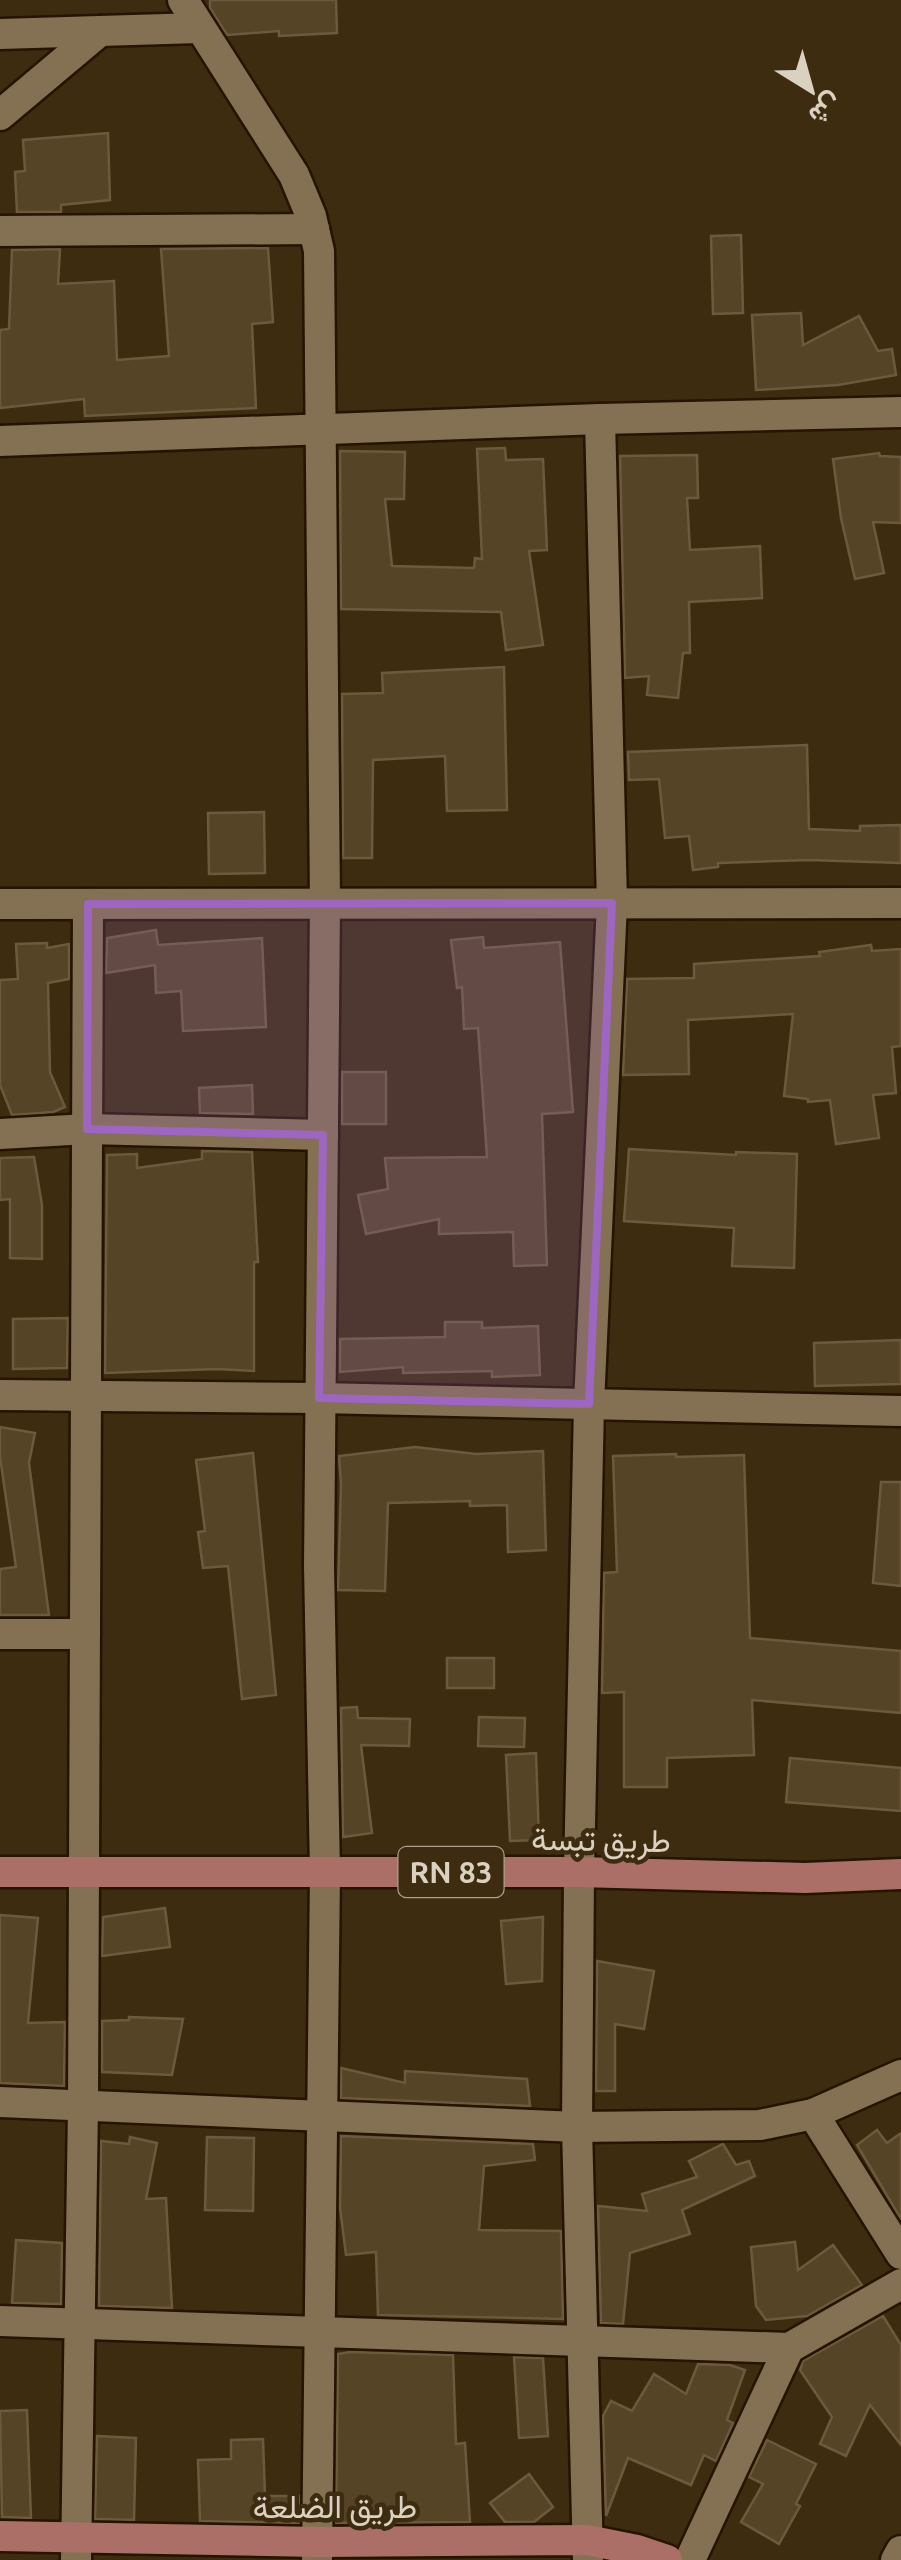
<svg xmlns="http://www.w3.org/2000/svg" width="901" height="2560" font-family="Ubuntu,Vazirmatn,sans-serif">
<rect width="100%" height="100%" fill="#3d2c10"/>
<!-- building -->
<g fill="#564427" stroke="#6d5a3d" stroke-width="2.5">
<polygon points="210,0 336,0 337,33 279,36 279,31 227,35 210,8"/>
<polygon points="108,133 110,200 61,205 61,212 17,212 15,172 25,171 23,140"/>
<polygon points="741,235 743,313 713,314 711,236"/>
<polygon points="268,248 273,322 252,324 256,408 85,416 84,399 0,408 0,330 9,329 12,250 60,249 58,284 114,281 117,360 169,356 161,249"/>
<polygon points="801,313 803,345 859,316 878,351 892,349 896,375 838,385 756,390 752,315"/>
<polygon points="505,448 506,460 543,459 547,550 529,551 543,645 506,650 501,612 341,609 340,451 405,452 404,499 385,499 392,566 474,568 475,558 482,559 477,449"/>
<polygon points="879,453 880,456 901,457 901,523 873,522 884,573 855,579 841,518 833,459"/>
<polygon points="697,455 698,498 687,498 690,550 760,546 762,598 689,602 690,653 683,653 678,698 647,695 649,676 625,678 620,456"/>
<polygon points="504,667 507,810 447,811 445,756 373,760 372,858 343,858 342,694 383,693 382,673"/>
<polygon points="807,745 809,829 860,831 860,826 901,825 901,863 809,860 718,863 718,867 693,870 689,836 665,838 659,779 629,780 628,752"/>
<polygon points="264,812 265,873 209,874 208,813"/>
<polygon points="156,930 158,945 262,938 266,1027 183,1031 181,991 156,993 155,965 106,973 107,938"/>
<polygon points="483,937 484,948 560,942 573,1112 542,1114 547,1265 514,1266 513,1232 439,1234 439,1219 366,1234 358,1195 388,1189 385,1158 487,1157 478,1028 464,1029 462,987 457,988 451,940"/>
<polygon points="47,943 47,948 69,944 69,979 48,983 50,1072 65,1107 53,1112 12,1115 0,1085 0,980 18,979 16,944"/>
<polygon points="871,945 872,951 901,949 901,1046 892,1047 896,1093 873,1095 879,1138 836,1144 830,1100 808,1102 808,1099 784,1096 793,1014 688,1020 689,1074 623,1075 627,979 694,978 694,964 820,956 819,952"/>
<rect x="342" y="1072" width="44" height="52"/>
<polygon points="252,1085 253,1114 200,1113 199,1088"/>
<polygon points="629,1149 736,1155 736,1152 797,1154 794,1268 732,1266 734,1228 624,1221"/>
<polygon points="202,1151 252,1152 258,1262 254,1262 254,1371 217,1369 105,1373 107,1155 137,1154 137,1168 202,1159"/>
<polygon points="34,1157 42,1205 42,1259 10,1258 10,1199 0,1200 0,1158"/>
<polygon points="68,1318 67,1368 13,1369 13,1319"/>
<polygon points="445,1322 482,1322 482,1328 538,1326 540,1375 492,1377 492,1371 403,1373 403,1367 340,1372 340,1339 445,1337"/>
<polygon points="901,1340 901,1384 815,1386 814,1343"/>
<polygon points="0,1427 35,1433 29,1463 49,1615 0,1615 0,1569 16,1567 0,1457"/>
<polygon points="415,1447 476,1454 543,1451 546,1550 508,1552 507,1505 470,1506 470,1501 388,1503 385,1591 338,1590 341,1484 339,1456"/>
<polygon points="253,1453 276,1695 242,1699 228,1566 203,1568 198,1532 205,1531 196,1460"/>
<polygon points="676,1454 676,1457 744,1455 750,1638 901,1651 901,1713 752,1700 754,1755 667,1758 667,1787 624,1787 624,1692 602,1693 604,1573 617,1572 613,1456"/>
<polygon points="881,1482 901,1482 901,1586 873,1583"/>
<rect x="447" y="1658" width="47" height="30"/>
<polygon points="357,1707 358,1718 410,1719 409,1746 361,1745 372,1833 343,1837 341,1708"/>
<polygon points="479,1717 525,1718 524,1747 478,1746"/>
<polygon points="536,1753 539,1840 510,1841 506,1755"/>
<polygon points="790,1758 901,1768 901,1811 786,1802"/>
<polygon points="165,1908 170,1947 102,1956 103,1917"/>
<polygon points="0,1915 38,1918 28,2023 65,2022 64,2086 0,2083"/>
<polygon points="543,1917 542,1981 506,1984 501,1921"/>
<polygon points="597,1961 654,1971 644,2029 615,2024 615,2091 596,2091"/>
<polygon points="129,2017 183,2019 172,2075 102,2072 102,2021 129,2020"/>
<polygon points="341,2068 405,2083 405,2071 527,2079 530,2106 341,2098"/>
<polygon points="877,2130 887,2143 901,2133 901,2219 857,2145"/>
<polygon points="341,2136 533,2144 535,2160 484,2166 479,2230 561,2231 563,2319 378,2315 376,2252 346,2255 340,2208"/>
<polygon points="130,2137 157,2143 146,2199 166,2198 172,2308 99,2306 101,2141 129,2144"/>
<polygon points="207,2137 254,2138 253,2211 205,2210"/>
<polygon points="723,2144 736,2165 749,2161 755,2176 682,2210 690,2234 630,2253 623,2324 601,2323 598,2206 647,2211 642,2194 697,2177 689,2161"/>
<polygon points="16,2240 62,2243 61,2304 12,2303"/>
<polygon points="795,2242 798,2270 833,2245 862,2285 807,2316 766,2320 756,2306 751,2247"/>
<polygon points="883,2316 901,2345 901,2445 870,2405 846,2456 820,2444 832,2417 800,2370 803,2361"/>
<polygon points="350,2352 453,2355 456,2444 465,2443 470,2522 336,2523 338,2354"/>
<polygon points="514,2357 543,2358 548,2436 519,2438"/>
<polygon points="698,2364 730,2365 745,2370 727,2420 733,2423 716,2461 704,2455 691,2485 628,2458 606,2516 603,2416 611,2401 632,2411 654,2374 686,2394"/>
<polygon points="27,2410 31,2518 2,2517 0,2411"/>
<polygon points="97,2436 136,2438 134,2520 95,2519"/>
<polygon points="263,2439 265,2496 299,2496 299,2523 200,2521 198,2460 231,2459 231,2440"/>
<polygon points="767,2440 816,2464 796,2504 800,2506 779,2544 741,2522 763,2484 749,2477"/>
<polygon points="529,2474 553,2507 534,2522 505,2522 490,2503"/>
</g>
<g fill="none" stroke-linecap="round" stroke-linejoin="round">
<defs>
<g id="minor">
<polyline points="183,0 294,175 311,216 319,251 325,903 319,1566 325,1872 317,2560"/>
<polyline points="0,34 199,28"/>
<polyline points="0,115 100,31"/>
<polyline points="0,231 314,229"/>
<polyline points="0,441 600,419 901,412"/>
<polyline points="0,904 901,903"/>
<polyline points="0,1134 87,1129 323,1135"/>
<polyline points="0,1395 319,1398 901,1411"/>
<polyline points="0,1634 85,1634"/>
<polyline points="0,2102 577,2127 760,2125 813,2114 901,2075"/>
<polyline points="813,2114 901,2254"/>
<polyline points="0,2321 789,2348"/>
<polyline points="76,2560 83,2107 88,904"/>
<polyline points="588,2560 577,2127 579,1872 589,1404 612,903 600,419"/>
<polyline points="690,2560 789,2348 901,2284"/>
<polyline points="896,2560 901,2551"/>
</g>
<g id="primary">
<polyline points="0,1872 579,1872 805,1878 901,1874"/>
<polyline points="0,2536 318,2542 587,2540 637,2550 667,2560"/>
</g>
</defs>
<!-- minor casing -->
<use href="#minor" stroke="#241400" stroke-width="35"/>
<!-- primary casing -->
<use href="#primary" stroke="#241400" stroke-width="35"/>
<!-- minor -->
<use href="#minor" stroke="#847052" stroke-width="30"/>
<!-- primary -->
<use href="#primary" stroke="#ab6f68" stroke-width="30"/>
</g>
<!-- marked area -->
<path fill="#9d66c0" fill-opacity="0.2" stroke="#9d66c0" stroke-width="8" stroke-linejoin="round" d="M612,903L589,1404L319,1398L323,1135L87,1129L88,904Z"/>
<g text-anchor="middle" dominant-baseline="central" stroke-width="9" stroke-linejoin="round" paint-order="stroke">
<!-- shield labels -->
<rect fill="#3d2c10" stroke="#aca08c" stroke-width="2.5" x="398.5" y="1847" width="105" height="50" rx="8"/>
<g font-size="30" font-weight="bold" fill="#dbd1c1">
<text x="451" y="1872">RN 83</text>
</g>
<!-- street labels -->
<g font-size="32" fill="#dbd1c1" stroke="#3d2c10">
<text transform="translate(601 1839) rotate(1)">طريق تبسة</text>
<text x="335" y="2506">طريق الضلعة</text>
</g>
</g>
<!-- north arrow -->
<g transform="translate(811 90) rotate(143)" stroke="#3d2c10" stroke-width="8" paint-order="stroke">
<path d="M0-8L18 38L0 25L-18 38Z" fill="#dbd1c1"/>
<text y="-15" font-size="28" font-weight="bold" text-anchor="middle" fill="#dbd1c1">ش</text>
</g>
</svg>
